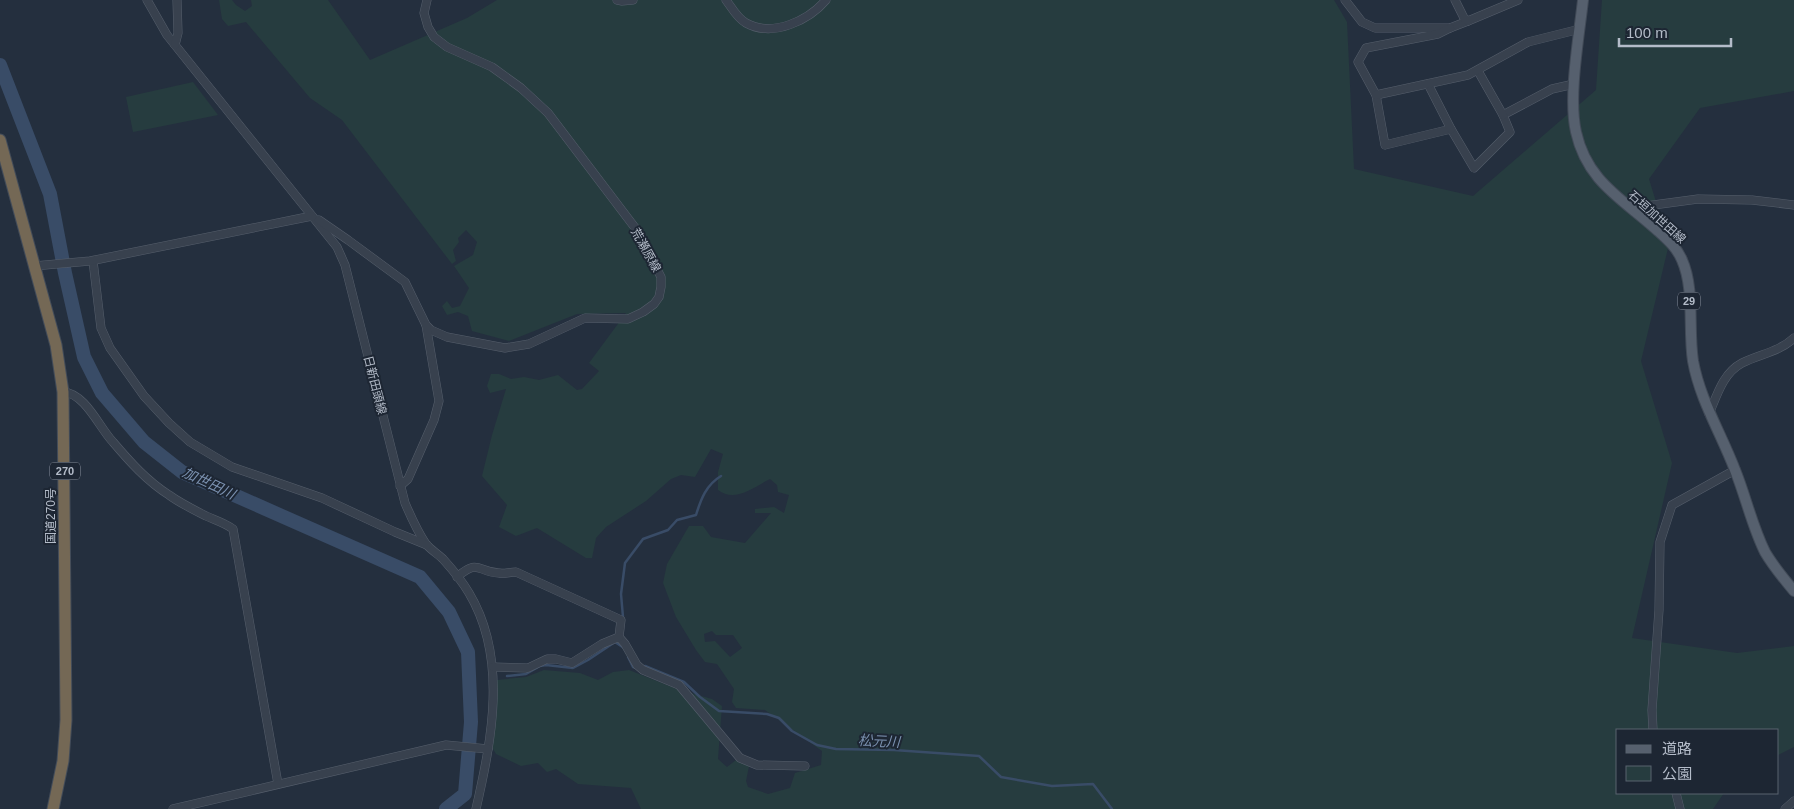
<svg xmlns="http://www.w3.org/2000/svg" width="1794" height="809" font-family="Arial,'Noto Sans JP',sans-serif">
<rect width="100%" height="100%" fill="#242f3e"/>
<!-- green -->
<g fill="#263c3f" fill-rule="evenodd">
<path d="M219,0H232L236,5L245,11L252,6L251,0H328L370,60L467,18L497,0H1334L1347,22L1354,169L1473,196L1596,90L1602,0H1794V91L1700,108L1649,179L1669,244L1641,361L1672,463L1632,638L1737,653L1794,646V747L1778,755V730H1618V793H1724L1713,809H641L631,788L578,784L556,769L547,772L538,763L521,766L496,754L492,747L497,680L526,677L544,670L580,673L598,680L613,672L629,670L677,689L712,699L722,706L718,759L727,767L736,760L749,766L746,781L748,787L768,794L790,788L795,773L821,765L822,751L765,710L736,708L732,702L734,689L717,664L705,662L696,650L676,617L663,583L667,564L689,526H703L711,537L745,543L771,513H755V509L774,507L784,513L789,495L778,492L777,485L770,479C754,487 735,503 718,490V472L723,454L711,449L695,477L681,475L671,479L646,501L606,527L596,538L592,558H586L537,528L516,536L499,527L507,505L482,476L492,435L506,389L490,393L487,386L491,374H499L511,379L524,377L539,380L558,375L577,390L582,389L599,371L589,363L626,313L577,314L509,341L472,331L468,316L458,312L447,315L442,306L447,301L452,308L460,306L469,288L454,266L473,255L477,242L466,230L458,238L459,242L453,250L456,261L452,264L342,120L310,98L246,22L228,26L222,19ZM712,631L716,635H733L742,648L730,657L715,641L705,642L704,634Z"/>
<polygon points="193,82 218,115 133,132 126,97"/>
</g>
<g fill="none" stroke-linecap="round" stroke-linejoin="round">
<!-- stream -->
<g stroke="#394c67" stroke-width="2.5">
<path d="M623,617L621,594L625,563L643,539L668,530L677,520L696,515C701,499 706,485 721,476"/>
<polyline points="628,657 633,667 637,668"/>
<polyline points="645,666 684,682 700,697 719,711 767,714 779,718 792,731 817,745 836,749 894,750 979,756 1001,777 1052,786 1093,784 1112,809"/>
<polyline points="507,676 526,674 540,666 546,665 573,668 588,660 615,642 624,648"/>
</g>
<!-- river -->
<polyline stroke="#394c67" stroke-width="14" points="0,65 50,194 65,273 84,357 102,393 144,442 182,472 420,577 449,612 468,652 471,722 465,794 446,809"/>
<defs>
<g id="minor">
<path d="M147,0L167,35L337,247L345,265L405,503C411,517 417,531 426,544C431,550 438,554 443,559C452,569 462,581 469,593C508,658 492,739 476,809"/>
<polyline points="617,0 622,1 633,0"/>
<path d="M726,0C732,8 737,18 746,23C773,38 809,20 826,0"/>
<polyline points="1345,0 1362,22 1375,28 1450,28 1468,21"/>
<polyline points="1455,0 1464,18 1468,21 1518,0"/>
<polyline points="1450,28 1438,34 1366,48 1358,62 1376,95 1385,145 1451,129 1474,168 1510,132 1503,115 1552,89 1574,84"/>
<polyline points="175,45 178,33 177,0"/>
<polyline points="1478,71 1503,115"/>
<polyline points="1428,84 1451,129"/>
<polyline points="1376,95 1468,75 1528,42 1580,29"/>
<polyline points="1631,208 1698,199 1752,200 1794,205"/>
<polyline points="319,220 348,240 405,282 426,325 431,330 447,337 505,348 529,344 585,318 628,319 643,312 654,304 659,297 661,287 661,277 636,229 548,113 521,88 492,67 447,47 434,37 428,27 424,13 427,0"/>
<polyline points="93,261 101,328 110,348 144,396 169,423 190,442 232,467 322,498 395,532 427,545"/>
<polyline points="34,266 90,261 312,216"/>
<path d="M63,392C85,393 99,427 113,442C130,462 147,481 169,495C180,503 194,510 206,516C215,520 225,523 233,529L278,784"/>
<path d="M1709,414C1717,395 1723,373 1742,363C1760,354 1779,352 1794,338"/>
<polyline points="400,486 408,479 434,420 439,401 426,325"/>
<path d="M457,577C479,558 477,572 499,573C504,574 510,572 516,572L621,620L619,637L625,644L637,665L643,670L679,685L740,758L757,765L805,766"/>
<polyline points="493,667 528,668 547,659 556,659 572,663 602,644 619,637"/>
<polyline points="1653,730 1652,710 1659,610 1660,542 1672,505 1735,470"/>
<polyline points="1676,793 1680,809"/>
<polyline points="173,809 446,745 488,749"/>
<polyline points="1785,809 1794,801"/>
</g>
<path id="major" d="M1583,0C1579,37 1568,97 1576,132C1587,182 1623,199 1658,231C1668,240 1677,248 1682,260C1695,289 1688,329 1693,361C1700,400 1721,433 1735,470C1746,497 1752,526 1765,552C1773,566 1784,579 1794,591"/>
<polyline id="highway" points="0,140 56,345 63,392 66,720 63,761 53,809"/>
</defs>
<!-- minor casing -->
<use href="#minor" stroke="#565f6c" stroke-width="9"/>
<!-- major casing -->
<use href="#major" stroke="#414a57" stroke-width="12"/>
<!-- highway casing -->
<use href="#highway" stroke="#434c59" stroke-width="13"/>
<!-- minor -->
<use href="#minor" stroke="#38414e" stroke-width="8"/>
<!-- major -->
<use href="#major" stroke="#56606e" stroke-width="10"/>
<!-- highway -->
<use href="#highway" stroke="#746855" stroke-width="11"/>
</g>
<g text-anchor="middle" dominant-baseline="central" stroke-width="4" stroke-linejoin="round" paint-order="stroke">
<!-- shield labels -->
<g fill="#1d2633" stroke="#878f9c" stroke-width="1">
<rect x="1678" y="292.5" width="22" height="17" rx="4"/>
<rect x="50" y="462.5" width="30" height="17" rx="4"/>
</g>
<g font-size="11" font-weight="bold" fill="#b4bcc9">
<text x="1689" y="301">29</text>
<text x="65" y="471">270</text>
</g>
<!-- street labels -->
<g font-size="12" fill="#b4bcc9" stroke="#1d2633">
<text transform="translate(1657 217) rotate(42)">石垣加世田線</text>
<text transform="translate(646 250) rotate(61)">荒瀬原線</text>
<text transform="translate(375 385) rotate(76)">日新田頭線</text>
<text transform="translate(51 516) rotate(-90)">国道270号</text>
</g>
<!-- water labels -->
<g font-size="14" font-style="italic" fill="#7c92b1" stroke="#1d2633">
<text transform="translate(209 483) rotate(25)">加世田川</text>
<text transform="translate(879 741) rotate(3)">松元川</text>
</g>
</g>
<!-- legend -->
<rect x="1616" y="729" width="162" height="65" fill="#1d2633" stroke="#59626f"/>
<rect x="1626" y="745" width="25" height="8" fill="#56606e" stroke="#59626f"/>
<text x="1662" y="754" font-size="15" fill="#b4bcc9">道路</text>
<rect x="1626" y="766" width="25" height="15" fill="#263c3f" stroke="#59626f"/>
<text x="1662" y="779" font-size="15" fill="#b4bcc9">公園</text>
<!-- scale -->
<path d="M1619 38v8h112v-8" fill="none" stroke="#b4bcc9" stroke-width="2.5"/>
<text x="1626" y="38" font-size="15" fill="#b4bcc9" stroke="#1d2633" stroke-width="4" paint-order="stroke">100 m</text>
</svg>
